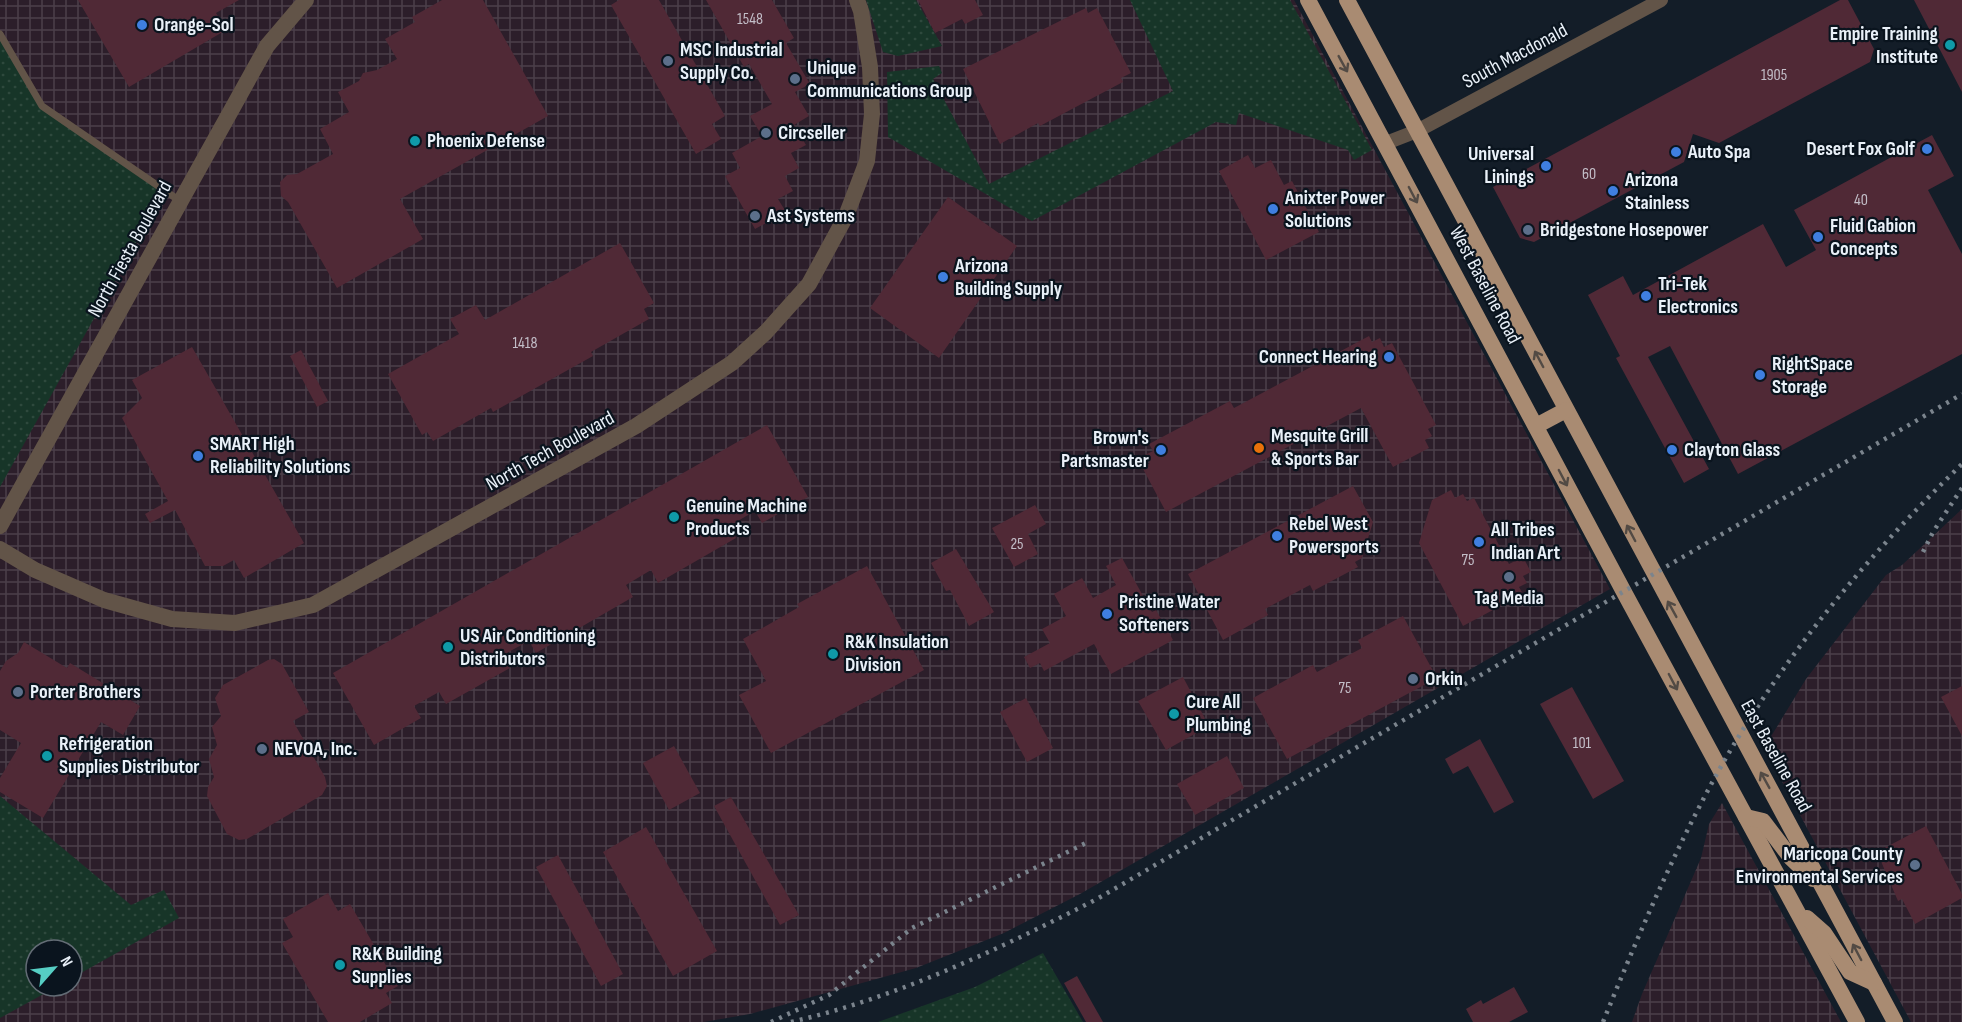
<svg xmlns="http://www.w3.org/2000/svg" width="1962" height="1022" font-family="'Sofia Sans Condensed',sans-serif">
<defs>
<pattern id="industrial-grid" width="8" height="8" patternUnits="userSpaceOnUse" patternTransform="scale(1.5)"><rect width="8" height="8" fill="#2c1e2a"/><path d="M0 4h8M4 0v8" fill="none" stroke="#4b3f4a"/></pattern>
<pattern id="green-dots" width="8" height="8" patternUnits="userSpaceOnUse" patternTransform="scale(1.5)"><rect width="8" height="8" fill="#173528"/><path d="M2 2h.1M6 6h.1" fill="none" stroke="#2e493d" stroke-width="1.8" stroke-linecap="round"/></pattern>
</defs>
<rect width="100%" height="100%" fill="#131d28"/>
<!-- industrial -->
<g fill="url(#industrial-grid)" fill-rule="evenodd">
<path d="M0,0H1294L1610,589L1080,894L1004,933L916,968L750,1014L704,1022H0ZM36,950H72V986H36Z"/>
<polygon points="1962,509 1962,1022 1911,1022 1764,748 1806,679 1886,575 1902,565"/>
<polygon points="1722,803 1841,1022 1632,1022 1642,994 1701,858 1709,824"/>
</g>
<!-- green -->
<g fill="url(#green-dots)">
<polygon points="866,0 916,0 942,46 898,56 883,52"/>
<polygon points="1130,0 1290,0 1372,150 1354,160 1348,150 1239,113 1236,125 1216,122 1032,221 888,137 887,72 939,66 942,73 933,79 989,184 1173,91"/>
<polygon points="0,34 42,106 165,191 0,487"/>
<polygon points="0,796 131,905 164,890 179,918 72,978 72,950 36,950 36,986 58,986 0,1018"/>
<polygon points="1043,953 1083,1022 878,1022 975,987"/>
</g>
<!-- building -->
<g fill="#502936">
<polygon points="78,0 239,0 216,13 226,30 129,87"/>
<polygon points="442,0 483,0 548,116 400,199 423,239 337,288 288,202 281,196 280,182 287,175 297,174 333,154 320,129 349,112 338,92 359,81 363,73 377,70 397,59 385,39 415,22 412,17"/>
<polygon points="619,0 659,0 725,116 712,124 721,139 696,154 611,5"/>
<polygon points="706,0 772,0 794,38 786,43 810,84 795,92 809,116 794,125 806,145 791,153 799,168 785,176 793,191 778,199 786,212 755,229 725,176 740,168 732,153 762,136 750,116 772,104 749,64 744,67"/>
<polygon points="918,0 975,0 983,15 965,24 962,19 935,33"/>
<polygon points="1840,0 1848,0 1874,49 1870,62 1719,143 1693,134 1684,162 1534,242 1520,238 1493,187"/>
<polygon points="1914,0 1962,0 1962,92"/>
<polygon points="1086,8 1088,13 1097,8 1131,73 1121,78 1123,82 1040,126 1038,123 1000,144 963,69"/>
<polygon points="1932,135 1954,176 1928,190 1962,254 1962,354 1738,474 1670,346 1648,357 1709,469 1684,483 1616,358 1620,356 1588,295 1623,276 1633,295 1763,224 1786,267 1816,250 1794,210"/>
<polygon points="1248,155 1255,168 1271,160 1284,185 1292,181 1319,232 1266,260 1219,171"/>
<polygon points="948,197 1017,246 939,358 870,308"/>
<polygon points="620,243 654,303 644,309 649,319 591,352 593,356 493,412 491,408 433,441 427,432 422,435 388,374 459,334 450,319 476,305 485,320"/>
<polygon points="1369,336 1372,342 1380,338 1384,347 1392,343 1436,425 1428,429 1432,436 1425,440 1429,448 1393,467 1361,408 1166,512 1142,467 1150,463 1145,455 1153,451 1149,444 1230,401 1234,408"/>
<polygon points="192,347 304,543 244,578 234,560 223,566 205,566 175,510 150,523 145,514 168,501 122,418 142,398 132,380"/>
<polygon points="301,350 328,401 317,407 290,356"/>
<polygon points="767,425 808,497 762,523 755,511 729,526 736,538 658,583 651,570 626,585 633,597 536,653 529,641 503,655 510,668 446,704 439,692 414,706 421,718 374,745 333,673"/>
<polygon points="1353,486 1373,522 1362,558 1355,562 1358,567 1313,591 1310,585 1265,609 1268,615 1223,640 1188,574"/>
<polygon points="1451,490 1455,498 1463,494 1467,501 1474,498 1509,564 1523,557 1531,572 1523,576 1527,583 1519,587 1523,594 1463,626 1419,543 1432,500"/>
<polygon points="1035,505 1046,524 1028,534 1038,554 1014,567 992,528"/>
<polygon points="956,549 994,612 969,626 950,590 946,591 931,563"/>
<polygon points="1122,558 1152,612 1156,610 1173,640 1111,674 1094,644 1044,671 1040,663 1030,668 1024,657 1050,643 1042,629 1066,616 1054,594 1082,578 1093,598 1116,585 1106,566"/>
<polygon points="867,566 924,670 771,753 739,695 766,681 743,639 799,607 797,604"/>
<polygon points="1403,616 1437,678 1287,759 1253,698 1313,665 1317,672 1362,648 1358,640"/>
<polygon points="24,642 67,668 70,663 140,706 123,735 101,722 43,818 0,792 0,778 21,743 0,730 0,671 6,661 18,653"/>
<polygon points="268,660 274,659 282,664 309,712 293,721 325,777 327,786 322,795 247,839 239,840 227,834 207,796 208,787 214,777 209,759 217,745 212,727 221,716 215,698 223,685"/>
<polygon points="1183,677 1209,726 1166,750 1138,701"/>
<polygon points="1962,686 1962,736 1941,697"/>
<polygon points="1572,687 1624,781 1593,799 1540,704"/>
<polygon points="1026,698 1053,748 1027,762 1000,712"/>
<polygon points="1480,739 1514,802 1494,813 1468,766 1453,774 1445,759"/>
<polygon points="674,746 700,793 669,810 643,763"/>
<polygon points="1227,756 1244,788 1195,815 1177,784"/>
<polygon points="731,797 799,915 780,925 714,806"/>
<polygon points="1926,826 1962,894 1962,898 1915,924 1902,899 1898,901 1877,852"/>
<polygon points="646,827 717,951 673,976 603,852"/>
<polygon points="558,855 623,974 601,986 536,867"/>
<polygon points="328,893 338,911 350,904 398,986 386,993 392,1003 360,1022 328,1022 282,943 293,937 283,919"/>
<polygon points="1077,976 1103,1022 1086,1022 1064,983"/>
<polygon points="1514,987 1528,1012 1509,1022 1473,1022 1466,1009 1481,1000 1483,1004"/>
</g>
<g fill="none" stroke-linecap="round" stroke-linejoin="round">
<!-- service -->
<polyline stroke="#625448" stroke-width="7" points="0,34 42,106 180,201"/>
<!-- minor -->
<polyline stroke="#625448" stroke-width="14" points="1386,143 1417,131 1661,0"/>
<!-- tertiary -->
<g stroke="#625448" stroke-width="16">
<polyline points="0,526 267,46 306,0"/>
<polyline points="0,549 35,570 104,600 172,619 235,623 313,605 636,426 732,363 766,332 809,284 846,216 867,161 872,114 870,67 861,11 857,0"/>
</g>
<!-- primary -->
<g stroke="#a98b72" stroke-width="16">
<polyline points="1308,0 1625,594 1857,1022"/>
<polyline points="1347,0 1895,1022"/>
<polyline points="1536,426 1566,410"/>
<polyline points="1746,817 1763,821 1791,858 1813,879"/>
<polyline points="1807,918 1824,933 1850,972 1874,983"/>
</g>
<!-- rail -->
<g stroke="#7b848d" stroke-width="4.5" stroke-dasharray="3 6" stroke-linecap="butt">
<polyline points="1923,552 1933,532 1962,488"/>
<polyline points="771,1022 829,995 912,928 1088,842"/>
<path d="M791,1022C899,997 999,949 1097,899L1962,394"/>
<path d="M1603,1022C1638,936 1674,851 1719,770C1784,655 1868,555 1962,464"/>
</g>
</g>
<!-- one-way arrows -->
<defs><path id="oneway-shaft" d="M-6 0H5M1.5-3L5.5 0L1.5 3" fill="none" stroke-width="1.6" stroke-linecap="round" stroke-linejoin="round" transform="scale(1.5)"/></defs>
<g stroke="#524a44">
<use href="#oneway-shaft" transform="translate(1343 64) rotate(61)"/>
<use href="#oneway-shaft" transform="translate(1413 195) rotate(62)"/>
<use href="#oneway-shaft" transform="translate(1539 359) rotate(-118)"/>
<use href="#oneway-shaft" transform="translate(1563 478) rotate(62)"/>
<use href="#oneway-shaft" transform="translate(1631 533) rotate(-118)"/>
<use href="#oneway-shaft" transform="translate(1672 609) rotate(-119)"/>
<use href="#oneway-shaft" transform="translate(1673 682) rotate(62)"/>
<use href="#oneway-shaft" transform="translate(1765 780) rotate(-119)"/>
<use href="#oneway-shaft" transform="translate(1857 952) rotate(-118)"/>
</g>
<!-- markers -->
<g fill="#3f7fe0" stroke="#0a141e" stroke-width="2">
<circle cx="142" cy="25" r="6"/>
<circle cx="1927" cy="149" r="6"/>
<circle cx="1676" cy="152" r="6"/>
<circle cx="1546" cy="166" r="6"/>
<circle cx="1613" cy="191" r="6"/>
<circle cx="1273" cy="209" r="6"/>
<circle cx="1818" cy="237" r="6"/>
<circle cx="943" cy="277" r="6"/>
<circle cx="1646" cy="296" r="6"/>
<circle cx="1389" cy="357" r="6"/>
<circle cx="1760" cy="375" r="6"/>
<circle cx="1161" cy="450" r="6"/>
<circle cx="1672" cy="450" r="6"/>
<circle cx="198" cy="456" r="6"/>
<circle cx="1277" cy="536" r="6"/>
<circle cx="1479" cy="542" r="6"/>
<circle cx="1107" cy="614" r="6"/>
</g>
<g fill="#0f9aa8" stroke="#0a141e" stroke-width="2">
<circle cx="1950" cy="45" r="6"/>
<circle cx="415" cy="141" r="6"/>
<circle cx="674" cy="517" r="6"/>
<circle cx="448" cy="647" r="6"/>
<circle cx="833" cy="654" r="6"/>
<circle cx="1174" cy="714" r="6"/>
<circle cx="47" cy="756" r="6"/>
<circle cx="340" cy="965" r="6"/>
</g>
<g fill="#5c6f8a" stroke="#0a141e" stroke-width="2">
<circle cx="668" cy="61" r="6"/>
<circle cx="795" cy="79" r="6"/>
<circle cx="766" cy="133" r="6"/>
<circle cx="755" cy="216" r="6"/>
<circle cx="1528" cy="230" r="6"/>
<circle cx="1509" cy="577" r="6"/>
<circle cx="1413" cy="679" r="6"/>
<circle cx="18" cy="692" r="6"/>
<circle cx="262" cy="749" r="6"/>
<circle cx="1915" cy="865" r="6"/>
</g>
<circle fill="#e8710a" stroke="#0a141e" stroke-width="2" cx="1259" cy="448" r="6"/>
<g text-anchor="middle" dominant-baseline="central" stroke-width="4.5" stroke-linejoin="round" paint-order="stroke">
<!-- number labels -->
<g font-size="16" fill="#c3bec8">
<text x="750" y="19">1548</text>
<text x="1774" y="75">1905</text>
<text x="1589" y="174">60</text>
<text x="1861" y="200">40</text>
<text x="525" y="343">1418</text>
<text x="1017" y="544">25</text>
<text x="1468" y="560">75</text>
<text x="1345" y="688">75</text>
<text x="1582" y="743">101</text>
</g>
<!-- poi labels -->
<g font-size="20" font-weight="bold" fill="#e9f0f8" stroke="#0a141e" text-anchor="start">
<text x="154" y="25">Orange-Sol</text>
<text x="1938" y="34" text-anchor="end">Empire Training<tspan x="1938" dy="23">Institute</tspan></text>
<text x="680" y="50">MSC Industrial<tspan x="680" dy="23">Supply Co.</tspan></text>
<text x="807" y="68">Unique<tspan x="807" dy="23">Communications Group</tspan></text>
<text x="778" y="133">Circseller</text>
<text x="427" y="141">Phoenix Defense</text>
<text x="1915" y="149" text-anchor="end">Desert Fox Golf</text>
<text x="1688" y="152">Auto Spa</text>
<text x="1534" y="154" text-anchor="end">Universal<tspan x="1534" dy="23">Linings</tspan></text>
<text x="1625" y="180">Arizona<tspan x="1625" dy="23">Stainless</tspan></text>
<text x="1285" y="198">Anixter Power<tspan x="1285" dy="23">Solutions</tspan></text>
<text x="767" y="216">Ast Systems</text>
<text x="1830" y="226">Fluid Gabion<tspan x="1830" dy="23">Concepts</tspan></text>
<text x="1540" y="230">Bridgestone Hosepower</text>
<text x="955" y="266">Arizona<tspan x="955" dy="23">Building Supply</tspan></text>
<text x="1658" y="284">Tri-Tek<tspan x="1658" dy="23">Electronics</tspan></text>
<text x="1377" y="357" text-anchor="end">Connect Hearing</text>
<text x="1772" y="364">RightSpace<tspan x="1772" dy="23">Storage</tspan></text>
<text x="1271" y="436">Mesquite Grill<tspan x="1271" dy="23">&amp; Sports Bar</tspan></text>
<text x="1149" y="438" text-anchor="end">Brown's<tspan x="1149" dy="23">Partsmaster</tspan></text>
<text x="210" y="444">SMART High<tspan x="210" dy="23">Reliability Solutions</tspan></text>
<text x="1684" y="450">Clayton Glass</text>
<text x="686" y="506">Genuine Machine<tspan x="686" dy="23">Products</tspan></text>
<text x="1289" y="524">Rebel West<tspan x="1289" dy="23">Powersports</tspan></text>
<text x="1491" y="530">All Tribes<tspan x="1491" dy="23">Indian Art</tspan></text>
<text x="1509" y="598" text-anchor="middle">Tag Media</text>
<text x="1119" y="602">Pristine Water<tspan x="1119" dy="23">Softeners</tspan></text>
<text x="460" y="636">US Air Conditioning<tspan x="460" dy="23">Distributors</tspan></text>
<text x="845" y="642">R&amp;K Insulation<tspan x="845" dy="23">Division</tspan></text>
<text x="1425" y="679">Orkin</text>
<text x="30" y="692">Porter Brothers</text>
<text x="1186" y="702">Cure All<tspan x="1186" dy="23">Plumbing</tspan></text>
<text x="59" y="744">Refrigeration<tspan x="59" dy="23">Supplies Distributor</tspan></text>
<text x="274" y="749">NEVOA, Inc.</text>
<text x="1903" y="854" text-anchor="end">Maricopa County<tspan x="1903" dy="23">Environmental Services</tspan></text>
<text x="352" y="954">R&amp;K Building<tspan x="352" dy="23">Supplies</tspan></text>
</g>
<!-- street labels -->
<g font-size="20" fill="#e9f0f8" stroke="#0a141e">
<text transform="translate(1515 56) rotate(-28)">South Macdonald</text>
<text transform="translate(130 249) rotate(-61)">North Fiesta Boulevard</text>
<text transform="translate(1485 285) rotate(62)">West Baseline Road</text>
<text transform="translate(550 451) rotate(-29)">North Tech Boulevard</text>
<text transform="translate(1776 756) rotate(61)">East Baseline Road</text>
</g>
</g>
<!-- north arrow -->
<g transform="translate(54 968) rotate(62)"><circle r="28" fill="#0a141e" stroke="#636c75" stroke-width="1.5"/>
<path d="M0-4.5L10 22L0 15L-10 22Z" fill="#56cec4"/>
<text y="-9" font-size="16" font-weight="bold" text-anchor="middle" fill="#e9f0f8">N</text>
</g>
</svg>
